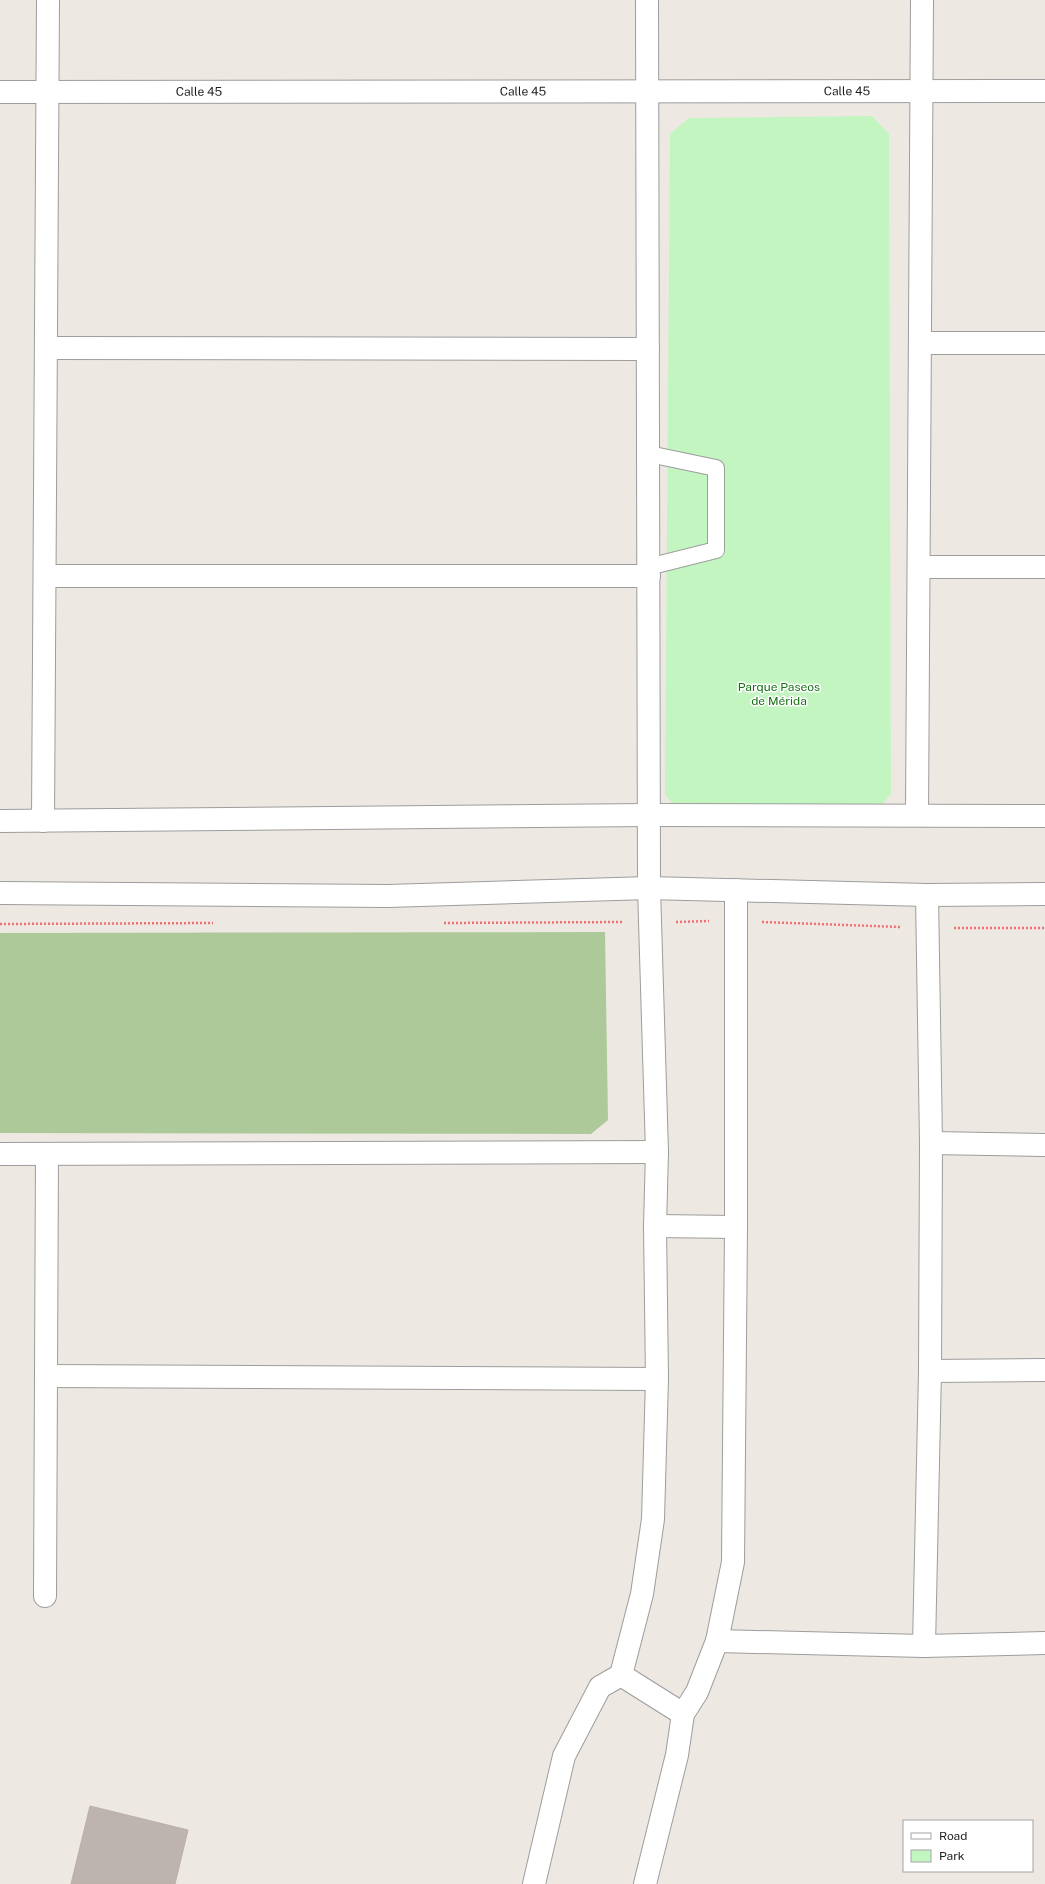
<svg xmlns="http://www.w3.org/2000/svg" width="1045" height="1884" font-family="'Public Sans',sans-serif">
<rect width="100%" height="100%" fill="#ede8e2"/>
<!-- forest -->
<polygon fill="#adc99a" points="605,932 608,1120 591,1134 0,1133 0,933"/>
<!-- park -->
<polygon fill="#c3f5c1" points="872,116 889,134 891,794 879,808 675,806 665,795 670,134 689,118"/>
<!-- building -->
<polygon fill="#bdb3af" stroke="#bdaea6" points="90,1806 188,1830 175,1884 71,1884"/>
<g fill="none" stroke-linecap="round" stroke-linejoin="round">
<defs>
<polyline id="service" points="648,567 716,550 716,468 649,454"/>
<g id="minor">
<path id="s1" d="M0,92L1045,91"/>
<polyline points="920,343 1045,343"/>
<polyline points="46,348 648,349"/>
<polyline points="919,567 1045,567"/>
<polyline points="45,576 649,576"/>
<polyline points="917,815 922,0"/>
<polyline points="43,821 48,0"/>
<polyline points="931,1143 1045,1145"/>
<polyline points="0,1154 657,1152"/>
<polyline points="655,1226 736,1227"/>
<polyline points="930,1371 1045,1370"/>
<polyline points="46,1376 657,1379"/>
<polyline points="45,1596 47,1154"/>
<polyline points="717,1641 924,1646 1045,1643"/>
<polyline points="924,1646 930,1371 931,1143 927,895"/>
<polyline points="621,1675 683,1714"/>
<polyline points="534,1884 564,1756 600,1687 621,1675 642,1594 653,1519 657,1379 655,1226 657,1152 649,888 647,0"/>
<polyline points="645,1884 677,1755 683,1714 697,1692 717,1641 733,1562 736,1227 736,890"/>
</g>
<g id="tertiary">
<polyline points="0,821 649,815 1045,816"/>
<polyline points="0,893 388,896 649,888 927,895 1045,894"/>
</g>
</defs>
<!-- service casing -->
<use href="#service" stroke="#9d9d9d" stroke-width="18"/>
<!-- minor casing -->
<use href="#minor" stroke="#9d9d9d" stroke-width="24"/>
<!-- tertiary casing -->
<use href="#tertiary" stroke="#9d9d9d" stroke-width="24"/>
<!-- path -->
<g stroke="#ef7171" stroke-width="2.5" stroke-dasharray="2 2" stroke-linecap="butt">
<polyline points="676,922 709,921"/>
<polyline points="762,922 901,927"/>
<polyline points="444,923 623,922"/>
<polyline points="0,924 213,923"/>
<polyline points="954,928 1045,928"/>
</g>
<!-- service -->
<use href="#service" stroke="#fff" stroke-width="16"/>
<!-- minor -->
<use href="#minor" stroke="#fff" stroke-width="22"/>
<!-- tertiary -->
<use href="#tertiary" stroke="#fff" stroke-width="22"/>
</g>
<g text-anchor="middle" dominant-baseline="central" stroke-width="3" stroke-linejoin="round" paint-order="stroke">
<!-- street labels -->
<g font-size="12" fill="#1c1c1c" stroke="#fff">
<text stroke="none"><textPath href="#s1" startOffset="199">Calle 45</textPath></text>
<text stroke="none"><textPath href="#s1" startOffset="523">Calle 45</textPath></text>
<text stroke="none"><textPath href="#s1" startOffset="847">Calle 45</textPath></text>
</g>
<!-- park labels -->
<g font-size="12" fill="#157113" stroke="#fff">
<text x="779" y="687">Parque Paseos<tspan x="779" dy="14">de Mérida</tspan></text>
</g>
</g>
<!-- legend -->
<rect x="903" y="1820" width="130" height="52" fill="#ffffff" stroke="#a4a4a4"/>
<rect x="911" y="1833" width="20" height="6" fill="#ffffff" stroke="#a4a4a4"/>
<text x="939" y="1840" font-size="12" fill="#1c1c1c">Road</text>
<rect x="911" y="1850" width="20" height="12" fill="#c3f5c1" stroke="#a4a4a4"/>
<text x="939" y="1860" font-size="12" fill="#1c1c1c">Park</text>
</svg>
